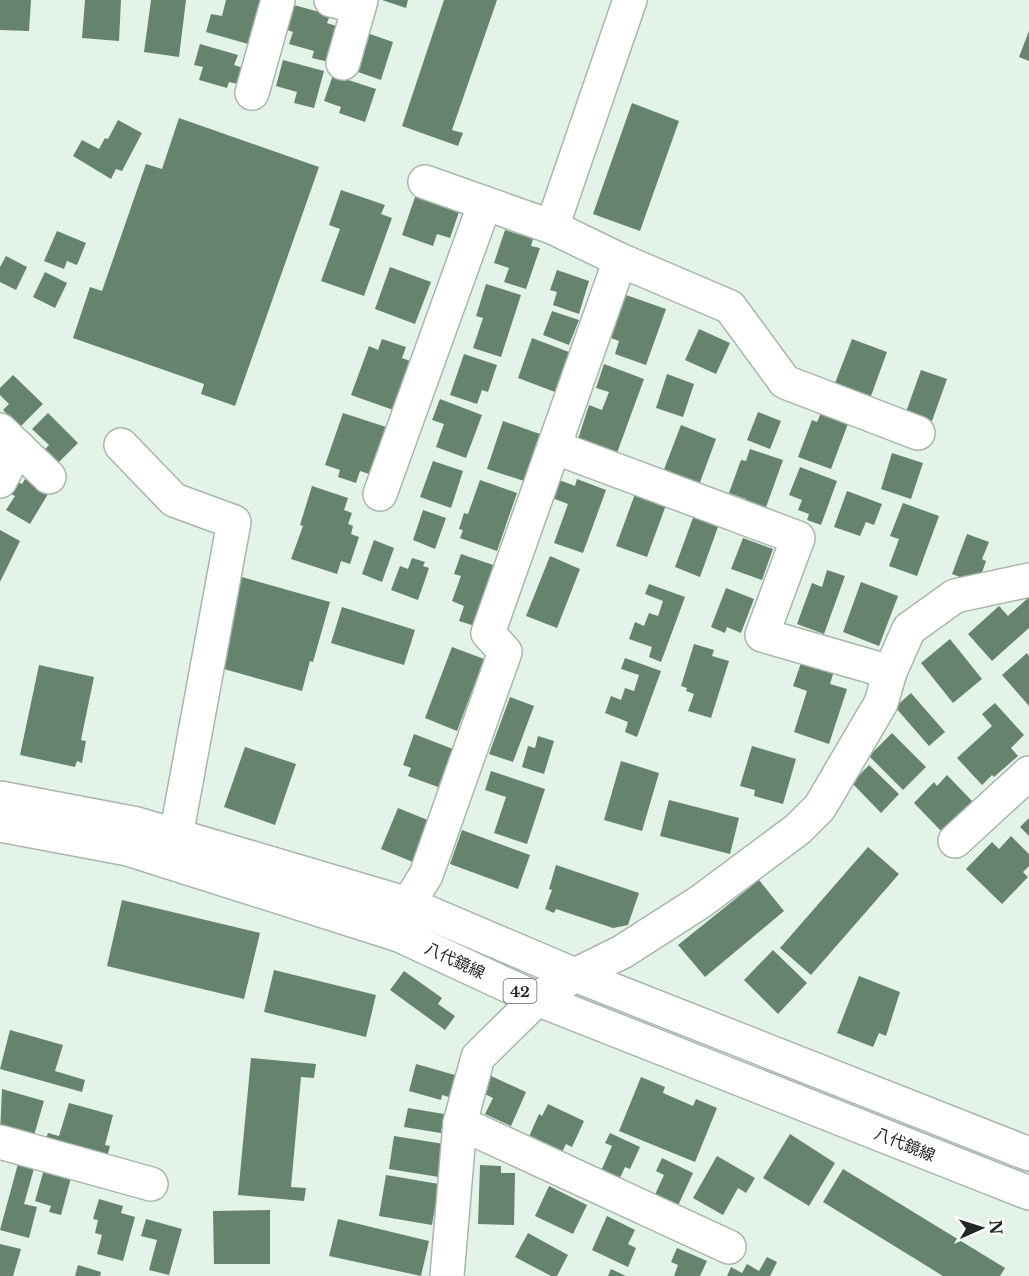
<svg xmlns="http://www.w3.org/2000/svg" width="1029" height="1276" font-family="'Libre Baskerville','Noto Sans JP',serif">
<rect width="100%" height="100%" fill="#e4f3e8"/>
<!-- building -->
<g fill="#66836e">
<polygon points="0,0 31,0 29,31 0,30"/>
<polygon points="85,0 121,0 119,41 82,38"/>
<polygon points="151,0 186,0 179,57 144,52"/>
<polygon points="226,0 260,0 248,44 206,32 211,14 222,16"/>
<polygon points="382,0 408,0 406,8"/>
<polygon points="444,0 497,0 452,130 463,133 458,146 402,126"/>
<polygon points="294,5 330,15 327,23 339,27 329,62 312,58 314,51 289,44 293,32 287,30"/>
<polygon points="1029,31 1029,61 1019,57"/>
<polygon points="367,33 393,42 381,80 355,71"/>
<polygon points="200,44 238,55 234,65 243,68 238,84 229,82 227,88 199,80 203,67 194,65"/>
<polygon points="283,60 324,71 314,108 294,103 297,92 276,86"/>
<polygon points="333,75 376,89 365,122 339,113 341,107 324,101"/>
<polygon points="632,103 679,121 640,231 593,214"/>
<polygon points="179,118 319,167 235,406 201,394 204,384 73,338 90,287 102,291 146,164 162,169"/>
<polygon points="118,120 142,133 122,171 116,169 111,179 73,156 82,140 99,149 105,138 108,139"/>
<polygon points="341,190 385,205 381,214 392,218 364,296 321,281 340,229 329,225"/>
<polygon points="415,197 459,212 450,238 437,234 433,246 402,235"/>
<polygon points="505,230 533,239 531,246 540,248 526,289 504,282 509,268 494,263"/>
<polygon points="57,231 86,243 77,265 67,261 64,269 44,261"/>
<polygon points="6,256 27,267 16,290 0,282 0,267"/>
<polygon points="390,267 431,282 415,324 375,309"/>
<polygon points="557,270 589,281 579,314 553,305 557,292 550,290"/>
<polygon points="45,272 67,283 55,308 33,297"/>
<polygon points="486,284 521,295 501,357 473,348 483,318 476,316"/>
<polygon points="626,295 666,309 646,365 615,354 619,341 611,338"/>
<polygon points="552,311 579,320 569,345 543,335"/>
<polygon points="699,329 730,343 716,374 685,360"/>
<polygon points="532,338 569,352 555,392 518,378"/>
<polygon points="382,339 406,347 402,358 410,361 397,396 404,398 399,412 351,395 369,346 378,350"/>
<polygon points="852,339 887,352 871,396 835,383"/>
<polygon points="464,354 497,365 488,392 482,390 477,404 450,395"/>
<polygon points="604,364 644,379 617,453 578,439 589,405 602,410 609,392 596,388"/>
<polygon points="921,370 947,379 932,421 906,412"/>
<polygon points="667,374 694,384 683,417 656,408"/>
<polygon points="13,375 43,404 20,427 3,410 9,404 0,395 0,388"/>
<polygon points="440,399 482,415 466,458 436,447 444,424 432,420"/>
<polygon points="822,411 849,421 831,469 798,457 812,420 817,422"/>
<polygon points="758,412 781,421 770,449 747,440"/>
<polygon points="48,413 78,443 55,466 42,452 49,445 32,429"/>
<polygon points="343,413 386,427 369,474 360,471 356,483 338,477 340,470 325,465"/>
<polygon points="503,421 540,434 524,481 487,469"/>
<polygon points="681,425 716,439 699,485 663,472"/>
<polygon points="750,449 783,460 765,510 744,503 746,499 729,493 741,460 746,461"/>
<polygon points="892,453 923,463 911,499 881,489"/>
<polygon points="433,461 463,471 451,508 420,497"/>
<polygon points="800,467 837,481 821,525 807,520 809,514 798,510 802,500 789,495"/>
<polygon points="25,479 48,494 30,524 6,510 15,496 11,494 18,482 22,484"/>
<polygon points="577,479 606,490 583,553 554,543 568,504 552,498 559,480 575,486"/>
<polygon points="480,480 517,493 497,551 460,538 463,530 459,529 464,513 468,514"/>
<polygon points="312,486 348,498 344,510 352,513 348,524 353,526 351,534 359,537 350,564 341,561 337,574 291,559 303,526 300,525"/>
<polygon points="847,491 882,504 874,525 866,522 860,536 834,527"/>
<polygon points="635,494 666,505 647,557 616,546"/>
<polygon points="903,503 939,516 917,576 889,566 899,539 890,536"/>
<polygon points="423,510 446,518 435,549 413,540"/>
<polygon points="694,515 719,524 700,577 675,567"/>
<polygon points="0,530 20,541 0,582"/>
<polygon points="967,534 989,542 982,559 986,561 978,584 952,574"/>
<polygon points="743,538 773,549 762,580 731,569"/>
<polygon points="374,540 394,548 382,582 362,574"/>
<polygon points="461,554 496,566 475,626 459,621 464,606 452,601 461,576 454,574"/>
<polygon points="550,556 580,569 557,628 526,616"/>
<polygon points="412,558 425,562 423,566 429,568 418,600 391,590 400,566 408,569"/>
<polygon points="827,570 845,576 824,634 797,624 812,583 822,587"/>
<polygon points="242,577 330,602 313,662 310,661 302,691 217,667"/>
<polygon points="861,582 898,596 879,646 843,632"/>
<polygon points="649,584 685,597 661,662 649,657 652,647 629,639 635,622 644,626 649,613 658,616 663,601 645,594"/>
<polygon points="726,588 754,599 741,633 727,627 725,633 711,627"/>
<polygon points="1029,597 1029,628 992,661 968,634 999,606 1008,616"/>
<polygon points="342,607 415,630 404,665 331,643"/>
<polygon points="950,639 982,679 953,703 921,663"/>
<polygon points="694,644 714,650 712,656 729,661 711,718 688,711 694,694 686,691 687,688 681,686"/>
<polygon points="452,647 484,659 457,731 425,718"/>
<polygon points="1027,653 1029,656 1029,706 1002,675"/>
<polygon points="625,658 661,671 637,737 625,732 628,722 605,713 611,696 621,700 625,688 634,691 639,675 621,669"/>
<polygon points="801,663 833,674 830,684 847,689 829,744 794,732 807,691 793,686"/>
<polygon points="39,665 94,677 81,740 86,741 82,763 77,761 75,767 20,755"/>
<polygon points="911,693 945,732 929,746 895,707"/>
<polygon points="510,697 534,706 513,762 489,754"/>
<polygon points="995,703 1024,735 1011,748 1018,756 994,777 992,775 982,785 957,758 992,726 982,714"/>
<polygon points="892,733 926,767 903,790 869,756"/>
<polygon points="414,734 453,749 438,787 408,776 411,768 403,765"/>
<polygon points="538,736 554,741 544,774 522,767 528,746 535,748"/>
<polygon points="752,746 796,759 783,804 754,796 755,790 740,786"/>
<polygon points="245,747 296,764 275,825 224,807"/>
<polygon points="621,761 659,773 642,831 604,820"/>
<polygon points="869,765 899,794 881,813 852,783"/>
<polygon points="491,771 545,789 527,844 494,833 506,797 485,790"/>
<polygon points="947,775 974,803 943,833 914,803 934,782 937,786"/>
<polygon points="669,800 739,818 730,854 660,836"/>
<polygon points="398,808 430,821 413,862 381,849"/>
<polygon points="1029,818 1029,836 1020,827"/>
<polygon points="462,830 530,855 518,889 450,864"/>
<polygon points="1011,836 1029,854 1029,866 1023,872 1028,877 1002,904 966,869 992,842 999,849"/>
<polygon points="868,847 899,874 811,975 780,948"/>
<polygon points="556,865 639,893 628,925 613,928 556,909 554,913 545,909 552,890 549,889"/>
<polygon points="759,880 784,911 705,977 678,945"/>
<polygon points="122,900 260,933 244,999 107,966"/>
<polygon points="773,950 807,983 778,1014 744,980"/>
<polygon points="274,970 376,995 366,1037 264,1012"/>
<polygon points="404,971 442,998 438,1004 455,1016 445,1030 390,990"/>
<polygon points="859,976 900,992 886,1036 879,1033 873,1047 837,1033"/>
<polygon points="10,1030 63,1045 55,1071 85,1080 82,1092 0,1069"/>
<polygon points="251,1058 316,1064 314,1078 301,1077 291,1187 306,1188 304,1201 238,1195"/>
<polygon points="416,1064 455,1075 449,1097 442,1095 441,1100 409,1091"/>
<polygon points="489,1075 526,1092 511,1126 485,1114 493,1098 481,1092"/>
<polygon points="641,1077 665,1087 663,1093 693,1106 696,1099 717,1108 695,1162 619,1131"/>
<polygon points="2,1089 44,1101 32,1142 0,1133"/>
<polygon points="69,1103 113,1115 105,1145 110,1146 107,1157 44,1144 48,1133 59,1136"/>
<polygon points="548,1104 584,1121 572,1147 566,1144 561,1154 528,1139 539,1114 542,1116"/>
<polygon points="408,1108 444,1114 441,1133 404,1127"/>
<polygon points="610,1133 640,1147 630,1169 625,1167 619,1180 601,1171 612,1146 605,1143"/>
<polygon points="790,1134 835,1163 809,1206 763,1178"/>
<polygon points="394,1136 444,1144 439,1177 389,1169"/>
<polygon points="717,1156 755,1178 746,1193 738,1188 723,1215 693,1198"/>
<polygon points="662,1158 693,1173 676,1210 653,1199 664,1175 656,1171"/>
<polygon points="19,1160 35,1165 24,1204 37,1207 29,1238 0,1230"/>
<polygon points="480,1165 501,1166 501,1173 515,1173 514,1225 478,1224"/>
<polygon points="45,1166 72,1174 61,1215 49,1212 51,1206 35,1201"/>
<polygon points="843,1169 1005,1268 1000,1276 943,1276 823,1202"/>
<polygon points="386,1175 439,1184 432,1225 379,1216"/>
<polygon points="549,1186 587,1205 573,1234 535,1216"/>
<polygon points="99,1199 123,1206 121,1213 135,1217 123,1261 97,1254 102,1235 95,1233 98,1220 93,1219"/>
<polygon points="270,1210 270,1264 214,1264 213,1211"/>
<polygon points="607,1216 635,1230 628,1244 636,1248 628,1267 592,1250"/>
<polygon points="146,1219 182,1229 169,1275 149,1270 157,1240 141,1236"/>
<polygon points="338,1219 429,1241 421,1276 329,1256"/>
<polygon points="528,1233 568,1255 557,1276 551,1276 515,1257"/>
<polygon points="0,1244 21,1249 13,1276 0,1276"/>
<polygon points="677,1248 707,1261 700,1276 674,1276 678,1265 671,1262"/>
<polygon points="767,1257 777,1262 770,1276 727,1276 731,1267 742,1273 747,1264 759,1271"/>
<polygon points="78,1265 101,1272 100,1276 75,1276"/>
<polygon points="611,1269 626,1276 608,1276"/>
</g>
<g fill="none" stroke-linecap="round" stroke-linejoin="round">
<defs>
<g id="minor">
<polyline points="331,0 359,7"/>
<polyline points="343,63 361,0"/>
<polyline points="252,93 278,0"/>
<polyline points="425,182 552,227 620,260 730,307 785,382 918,433"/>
<polyline points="552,227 630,0"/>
<polyline points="0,430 49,477"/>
<polyline points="121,445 174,500 234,522 176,836"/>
<polyline points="554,447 798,538 762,635 890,672"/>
<polyline points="0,481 18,447"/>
<polyline points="380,494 485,203"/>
<polyline points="955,841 1029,773"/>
<polyline points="408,904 426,875 505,652 488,633 620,260"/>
<polyline points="460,1123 729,1247"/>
<polyline points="0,1142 151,1184"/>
<polyline points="447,1276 460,1123 478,1057 537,999 575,975 622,952 700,902 798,829 820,807 881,703 890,672 909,629 955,596 1029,580"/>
</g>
<g id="major">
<polyline points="0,798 137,824 408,904 575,975 1029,1154"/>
<polyline points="0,825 128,849 399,935 537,999 1029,1193"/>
</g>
</defs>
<!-- minor casing -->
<use href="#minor" stroke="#a8b6ac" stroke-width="36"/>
<!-- major casing -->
<use href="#major" stroke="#a8b6ac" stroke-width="36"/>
<!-- minor -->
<use href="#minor" stroke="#fff" stroke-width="33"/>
<!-- major -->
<use href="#major" stroke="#fff" stroke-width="33"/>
</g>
<g text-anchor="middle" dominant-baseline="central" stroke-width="4.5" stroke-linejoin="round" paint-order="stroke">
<!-- shield labels -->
<rect fill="#fff" stroke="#646865" stroke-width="1.5" x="503.5" y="979" width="33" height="24" rx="4.5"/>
<g font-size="15" font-weight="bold" fill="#222723">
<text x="520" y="991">42</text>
</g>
<!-- street labels -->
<g font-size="16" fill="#222723" stroke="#fff">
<text transform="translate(455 960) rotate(25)">八代鏡線</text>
<text transform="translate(905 1144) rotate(22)">八代鏡線</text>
</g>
</g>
<!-- north arrow -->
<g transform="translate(981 1228) rotate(87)" stroke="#ffffff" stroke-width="4.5" paint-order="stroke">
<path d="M0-4.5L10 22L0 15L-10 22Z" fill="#222723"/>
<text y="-9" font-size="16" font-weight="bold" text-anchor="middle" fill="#222723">N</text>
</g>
</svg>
